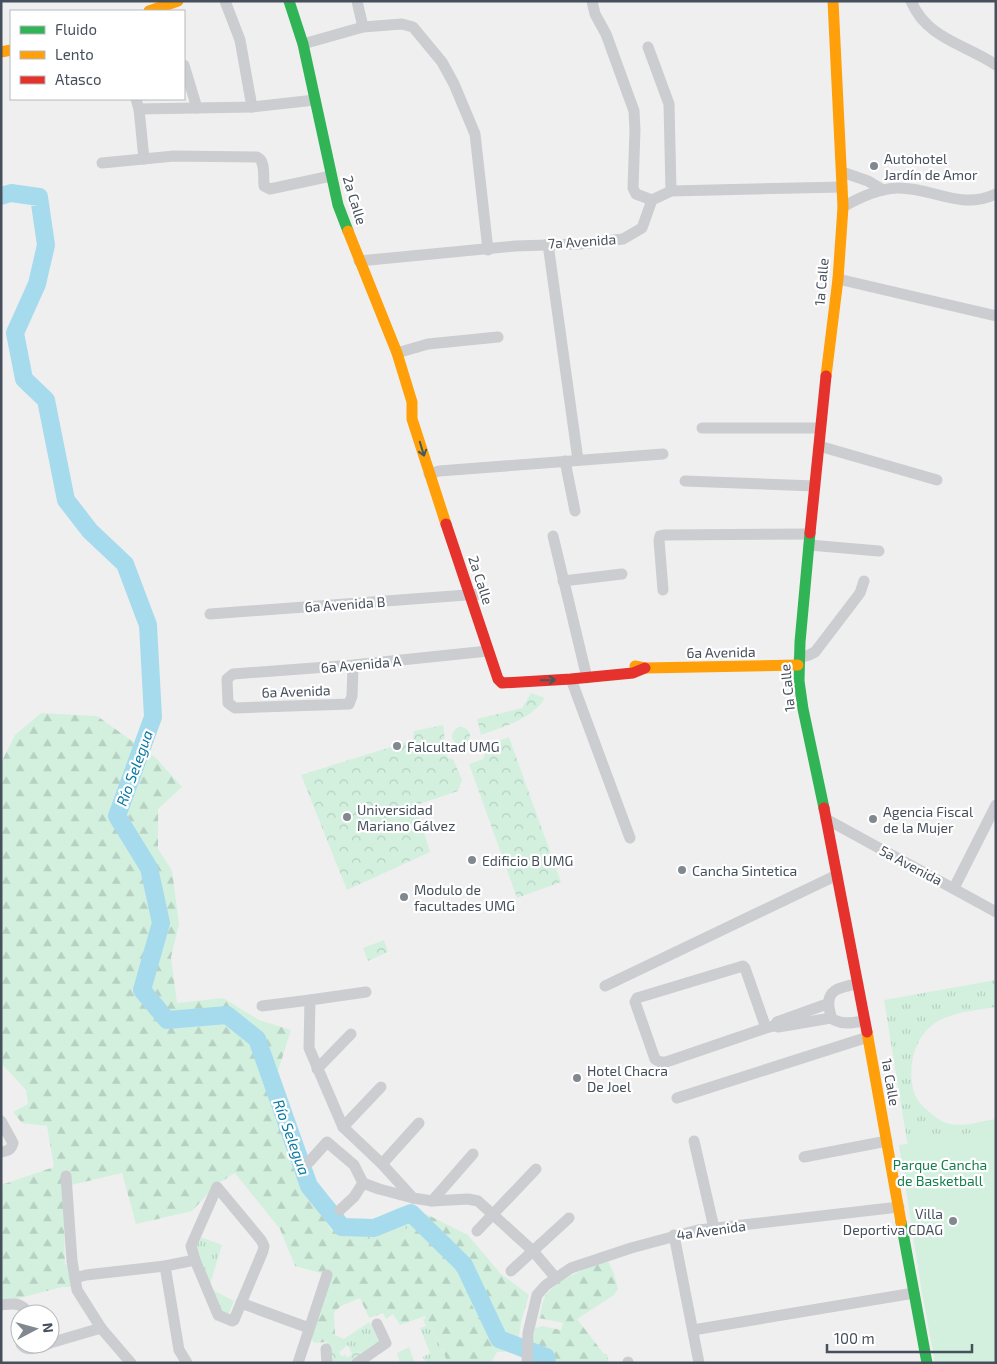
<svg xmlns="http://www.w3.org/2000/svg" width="997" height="1364" font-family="'Exo 2',sans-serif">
<defs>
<pattern id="grass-tufts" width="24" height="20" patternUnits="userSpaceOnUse" patternTransform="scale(1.25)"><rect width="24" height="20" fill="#d3f0df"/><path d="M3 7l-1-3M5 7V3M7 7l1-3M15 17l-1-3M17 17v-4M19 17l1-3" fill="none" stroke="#b6d0c2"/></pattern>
<pattern id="forest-firs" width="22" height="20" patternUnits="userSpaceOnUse" patternTransform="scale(1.25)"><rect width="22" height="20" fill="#d3f0df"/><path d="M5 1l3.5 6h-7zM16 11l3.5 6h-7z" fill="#b6d0c2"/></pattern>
<pattern id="wetland-marsh" width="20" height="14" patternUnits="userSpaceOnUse" patternTransform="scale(1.25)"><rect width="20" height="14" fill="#d3f0df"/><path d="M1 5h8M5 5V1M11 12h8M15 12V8" fill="none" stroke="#b6d0c2"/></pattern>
<pattern id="park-crowns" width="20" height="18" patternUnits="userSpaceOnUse" patternTransform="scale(1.25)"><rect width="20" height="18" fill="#d3f0df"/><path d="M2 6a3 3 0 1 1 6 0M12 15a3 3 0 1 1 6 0" fill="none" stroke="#b6d0c2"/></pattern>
</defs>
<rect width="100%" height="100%" fill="#f0efef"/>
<!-- grass -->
<g fill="url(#grass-tufts)">
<path d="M996,980V1007C974,1011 947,1012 930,1027C912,1042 907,1074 915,1095C919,1104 926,1109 933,1115C938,1119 944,1123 950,1124C964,1127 982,1121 996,1119V1133L908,1147L884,1000Z"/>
<polygon points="195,1235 222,1245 209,1288 234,1301 225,1323 215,1321 189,1251"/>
<polygon points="426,1318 442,1348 446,1359 436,1363 426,1363 423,1357 430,1353 420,1328 426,1326 423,1319"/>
<polygon points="369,1322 380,1343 363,1353 351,1352 348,1345 339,1352 326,1342 335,1335 344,1339"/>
</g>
<!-- forest -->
<g fill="url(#forest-firs)">
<polygon points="41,713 97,716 156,758 182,787 158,809 158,849 172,870 179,924 171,957 177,1003 223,998 259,1020 291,1030 278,1071 274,1110 291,1163 331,1230 370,1239 396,1212 420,1211 468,1235 500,1273 529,1295 521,1322 517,1351 497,1352 491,1363 436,1363 446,1359 442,1348 425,1316 400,1325 393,1314 386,1319 383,1313 369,1318 360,1298 341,1306 334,1312 335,1335 326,1342 314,1343 310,1336 328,1275 295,1266 280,1229 235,1173 217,1184 192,1211 136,1224 122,1173 63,1187 65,1264 76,1272 75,1287 62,1287 1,1303 1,1185 54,1167 47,1126 22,1123 13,1112 28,1104 26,1090 1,1063 1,763 15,735"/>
<path d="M608,1261L614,1274L618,1289L614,1295L577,1319L604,1354H607L609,1363H531L532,1344L535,1328L542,1326L561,1330L563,1323L539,1318C541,1311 542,1301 546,1295C557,1278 590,1267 608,1261Z"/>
<polygon points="409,1347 415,1363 400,1363 397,1353"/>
</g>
<!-- wetland -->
<path fill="url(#wetland-marsh)" d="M221,1010L234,1015L260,1038L280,1083L283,1107L304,1166L317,1190L345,1225L364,1224L400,1207L414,1211L465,1262L502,1337L522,1344L520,1350L492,1343L478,1319L456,1268L413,1226C383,1240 370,1242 338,1235L308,1197L272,1092L248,1042L223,1025L177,1026L167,1020L165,1015L176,1016Z"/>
<!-- park -->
<g fill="url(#park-crowns)">
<path d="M531,693L545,698C531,720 505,726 481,735L477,719L522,708Z"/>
<path d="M443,725C446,737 442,746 448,758L453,759L462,780L458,791L416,805L430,852L347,890L301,775L413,740L414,731Z"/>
<circle cx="461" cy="736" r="9"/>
<polygon points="509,737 561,882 517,898 469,764 483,759 490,744"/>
<polygon points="384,940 388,952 368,961 363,948"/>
<polygon points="326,1342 339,1352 342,1357 345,1354 347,1358 352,1354 351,1352 363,1353 349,1363 328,1363"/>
</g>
<!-- pitch -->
<polygon fill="#d3f0df" points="996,1129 996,1363 935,1363 921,1287 899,1145"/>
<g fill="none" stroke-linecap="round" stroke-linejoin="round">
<!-- river -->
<polyline stroke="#a6dbee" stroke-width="18" points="1,196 11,193 39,197 46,245 37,284 15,333 24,379 46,400 66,500 90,531 125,564 148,625 153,717 117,816 149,868 161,923 142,990 167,1020 227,1015 257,1039 309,1186 342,1227 374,1228 411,1213 464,1265 499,1339 546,1357 547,1363"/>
<!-- street -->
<g stroke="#cbcdd0" stroke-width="11">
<polyline points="225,1 240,40 252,107"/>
<polyline points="357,1 363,27"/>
<polyline points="592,1 595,14 606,34 634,111 635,130 633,188 636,194 652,200"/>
<path d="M911,1C927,39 965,44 996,65"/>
<polyline points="303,44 363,27 402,24 413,27 442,62 454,84 475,134 488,250"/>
<polyline points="648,47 669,104 671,191"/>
<polyline points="184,65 197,108"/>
<polyline points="136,99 139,109 144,159"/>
<polyline points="139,109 252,107 315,100"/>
<path d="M102,163L174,156L257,157C266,161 263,176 264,186L270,189L331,176"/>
<polyline points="842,172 868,181 883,190"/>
<path d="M843,207C860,197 877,189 897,188C933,187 960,211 996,194"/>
<polyline points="548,244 578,460"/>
<polyline points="359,261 515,246 580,244 623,239 642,228 652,200 671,191 842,187"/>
<polyline points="838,279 996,316"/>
<polyline points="397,353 428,344 498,337"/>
<polyline points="702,428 820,428"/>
<polyline points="819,446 937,480"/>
<polyline points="565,461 575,511"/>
<polyline points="429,474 439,471 663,454"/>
<polyline points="685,481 815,486"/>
<polyline points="553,536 587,678"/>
<polyline points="809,545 879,551"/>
<polyline points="563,581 622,574"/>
<polyline points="663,590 659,540 660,536 665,535 810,534"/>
<polyline points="210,614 480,594"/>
<polyline points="799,658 809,655 815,652 860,593 864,581"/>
<polyline points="353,665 352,696 349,704 235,708 228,703 227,679 233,674 353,665 488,651"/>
<polyline points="571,679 630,838"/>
<polyline points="826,819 996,912"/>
<polyline points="954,888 996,805"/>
<path d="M858,984C839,987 824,990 830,1012C831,1017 832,1020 837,1021C845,1025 856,1022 865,1021"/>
<polyline points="605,986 837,875"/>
<polyline points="366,992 310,1000 309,1048 343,1127 382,1164 413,1198 432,1201 468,1199 478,1201 533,1251 555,1277"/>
<polyline points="262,1006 310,1000"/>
<polyline points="778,1027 831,1018"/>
<polyline points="766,1028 745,968 743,966 637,998 635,1002 655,1059 660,1062 666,1062 766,1028 774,1026 777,1022 827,1004"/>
<polyline points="317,1069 351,1034"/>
<polyline points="677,1098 868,1037"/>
<path d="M1,1121L13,1143C11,1150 8,1151 1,1152"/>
<polyline points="343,1127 381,1087"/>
<polyline points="694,1141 714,1228"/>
<polyline points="804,1157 887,1141"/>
<polyline points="309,1162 327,1142 354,1165 363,1183 379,1189 413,1198"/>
<polyline points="382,1164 419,1123"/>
<polyline points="66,1176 72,1261 77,1290 101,1328 131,1363"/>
<polygon points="217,1187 261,1240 264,1246 263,1251 234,1320 232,1321 218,1315 195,1260 191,1246"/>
<polyline points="432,1201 473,1154"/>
<polyline points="340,1210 354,1197 363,1183"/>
<polyline points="477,1231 536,1169"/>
<polyline points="674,1235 699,1363"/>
<polyline points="165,1266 179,1350 187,1363"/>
<polyline points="511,1271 569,1218"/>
<polyline points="75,1278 86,1275 165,1266 195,1260"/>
<polyline points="241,1303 309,1328"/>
<path d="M1,1305C9,1304 18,1302 24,1308V1314"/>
<polyline points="693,1330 914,1293"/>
<polyline points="50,1343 101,1328"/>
<path d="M21,1344C28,1353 39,1347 48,1344"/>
<polyline points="326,1349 327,1363"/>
<polyline points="628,1362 628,1363"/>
<polyline points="298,1363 327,1275"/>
<polyline points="357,1363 386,1343 377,1324"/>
<polyline points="527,1363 528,1333 537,1295 546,1285 571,1268 631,1248 698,1230 899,1207"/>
</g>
<!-- fast -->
<g stroke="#30b455" stroke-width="11">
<polyline points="289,1 303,44 338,205 348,231"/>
<polyline points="810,533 800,642 799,681 803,709 824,808"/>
<polyline points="901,1222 927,1363"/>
</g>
<!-- slow -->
<g stroke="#ff9f0a" stroke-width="11">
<polyline points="149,11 178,1"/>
<polyline points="1,52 11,50"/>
<polyline points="348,231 397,353 412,402 412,419 446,524"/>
<polyline points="826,376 838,279 843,207 833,1"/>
<polyline points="635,666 645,668 798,665"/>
<polyline points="867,1032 901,1222"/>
</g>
<!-- jam -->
<g stroke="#e5322d" stroke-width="11">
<polyline points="446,524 498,679 502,683 571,679 633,673 645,668"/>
<polyline points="810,533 826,376"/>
<polyline points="824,808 867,1032"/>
</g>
</g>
<!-- one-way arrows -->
<defs><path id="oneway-shaft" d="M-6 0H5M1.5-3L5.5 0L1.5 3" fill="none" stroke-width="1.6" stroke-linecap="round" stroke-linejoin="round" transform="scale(1.25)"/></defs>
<g stroke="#445a5b">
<use href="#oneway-shaft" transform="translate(422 449) rotate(73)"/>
<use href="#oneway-shaft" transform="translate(548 680) rotate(-1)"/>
</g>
<!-- markers -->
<g fill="#82888f" stroke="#fff" stroke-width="2">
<circle cx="874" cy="166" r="5"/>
<circle cx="397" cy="746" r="5"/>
<circle cx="347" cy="817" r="5"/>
<circle cx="873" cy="819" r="5"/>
<circle cx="472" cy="860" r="5"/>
<circle cx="682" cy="870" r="5"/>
<circle cx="404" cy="897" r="5"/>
<circle cx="577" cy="1078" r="5"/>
<circle cx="953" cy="1221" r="5"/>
</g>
<g text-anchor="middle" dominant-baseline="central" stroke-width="4.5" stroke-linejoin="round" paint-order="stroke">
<!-- poi labels -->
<g font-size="14" fill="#46505c" stroke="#fff" text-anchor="start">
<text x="884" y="158">Autohotel<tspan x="884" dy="16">Jardín de Amor</tspan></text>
<text x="407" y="746">Falcultad UMG</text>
<text x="357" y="809">Universidad<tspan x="357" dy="16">Mariano Gálvez</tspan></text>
<text x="883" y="811">Agencia Fiscal<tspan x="883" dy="16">de la Mujer</tspan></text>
<text x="482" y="860">Edificio B UMG</text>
<text x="692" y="870">Cancha Sintetica</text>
<text x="414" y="889">Modulo de<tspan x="414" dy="16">facultades UMG</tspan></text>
<text x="587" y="1070">Hotel Chacra<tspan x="587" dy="16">De Joel</tspan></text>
<text x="943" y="1213" text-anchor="end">Villa<tspan x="943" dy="16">Deportiva CDAG</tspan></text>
</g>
<!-- street labels -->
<g font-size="14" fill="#46505c" stroke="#fff">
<text transform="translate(355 200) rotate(73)">2a Calle</text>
<text transform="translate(582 241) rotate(-4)">7a Avenida</text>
<text transform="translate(821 282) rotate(-85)">1a Calle</text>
<text transform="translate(481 580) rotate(72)">2a Calle</text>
<text transform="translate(345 604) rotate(-4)">6a Avenida B</text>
<text transform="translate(721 652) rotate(-1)">6a Avenida</text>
<text transform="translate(361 664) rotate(-5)">6a Avenida A</text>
<text transform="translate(787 688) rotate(-96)">1a Calle</text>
<text transform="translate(296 691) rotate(-2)">6a Avenida</text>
<text transform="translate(911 865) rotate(28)">5a Avenida</text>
<text transform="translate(891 1082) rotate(80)">1a Calle</text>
<text transform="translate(711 1230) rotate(-8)">4a Avenida</text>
</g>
<!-- park labels -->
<g font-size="14" fill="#157e4f" stroke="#fff">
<text x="940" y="1164">Parque Cancha<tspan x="940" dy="16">de Basketball</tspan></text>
</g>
<!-- water labels -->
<g font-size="15" font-style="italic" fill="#097aa3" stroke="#fff">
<text transform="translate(134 768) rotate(-70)">Río Selegua</text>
<text transform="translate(292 1137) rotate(70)">Río Selegua</text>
</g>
</g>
<!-- border -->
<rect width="997" height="1364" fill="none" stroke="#46505c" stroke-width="5"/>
<!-- legend -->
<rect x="10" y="10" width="175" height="90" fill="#ffffff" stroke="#b5b9be"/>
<rect x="20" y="26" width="25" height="8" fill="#30b455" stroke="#b5b9be"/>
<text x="55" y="35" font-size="15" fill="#46505c">Fluido</text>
<rect x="20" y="51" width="25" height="8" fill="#ff9f0a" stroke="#b5b9be"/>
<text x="55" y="60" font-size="15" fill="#46505c">Lento</text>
<rect x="20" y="76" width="25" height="8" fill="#e5322d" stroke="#b5b9be"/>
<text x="55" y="85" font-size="15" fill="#46505c">Atasco</text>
<!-- north arrow -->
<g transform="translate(35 1329) rotate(84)"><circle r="24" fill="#ffffff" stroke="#b5b9be"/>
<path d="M0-4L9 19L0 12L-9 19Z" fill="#82888f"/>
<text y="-8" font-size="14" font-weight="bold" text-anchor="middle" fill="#46505c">N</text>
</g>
<!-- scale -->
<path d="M827 1344v8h145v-8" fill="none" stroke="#46505c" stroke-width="2.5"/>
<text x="834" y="1344" font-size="15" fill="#46505c" stroke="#ffffff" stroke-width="4" paint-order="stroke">100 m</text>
</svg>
